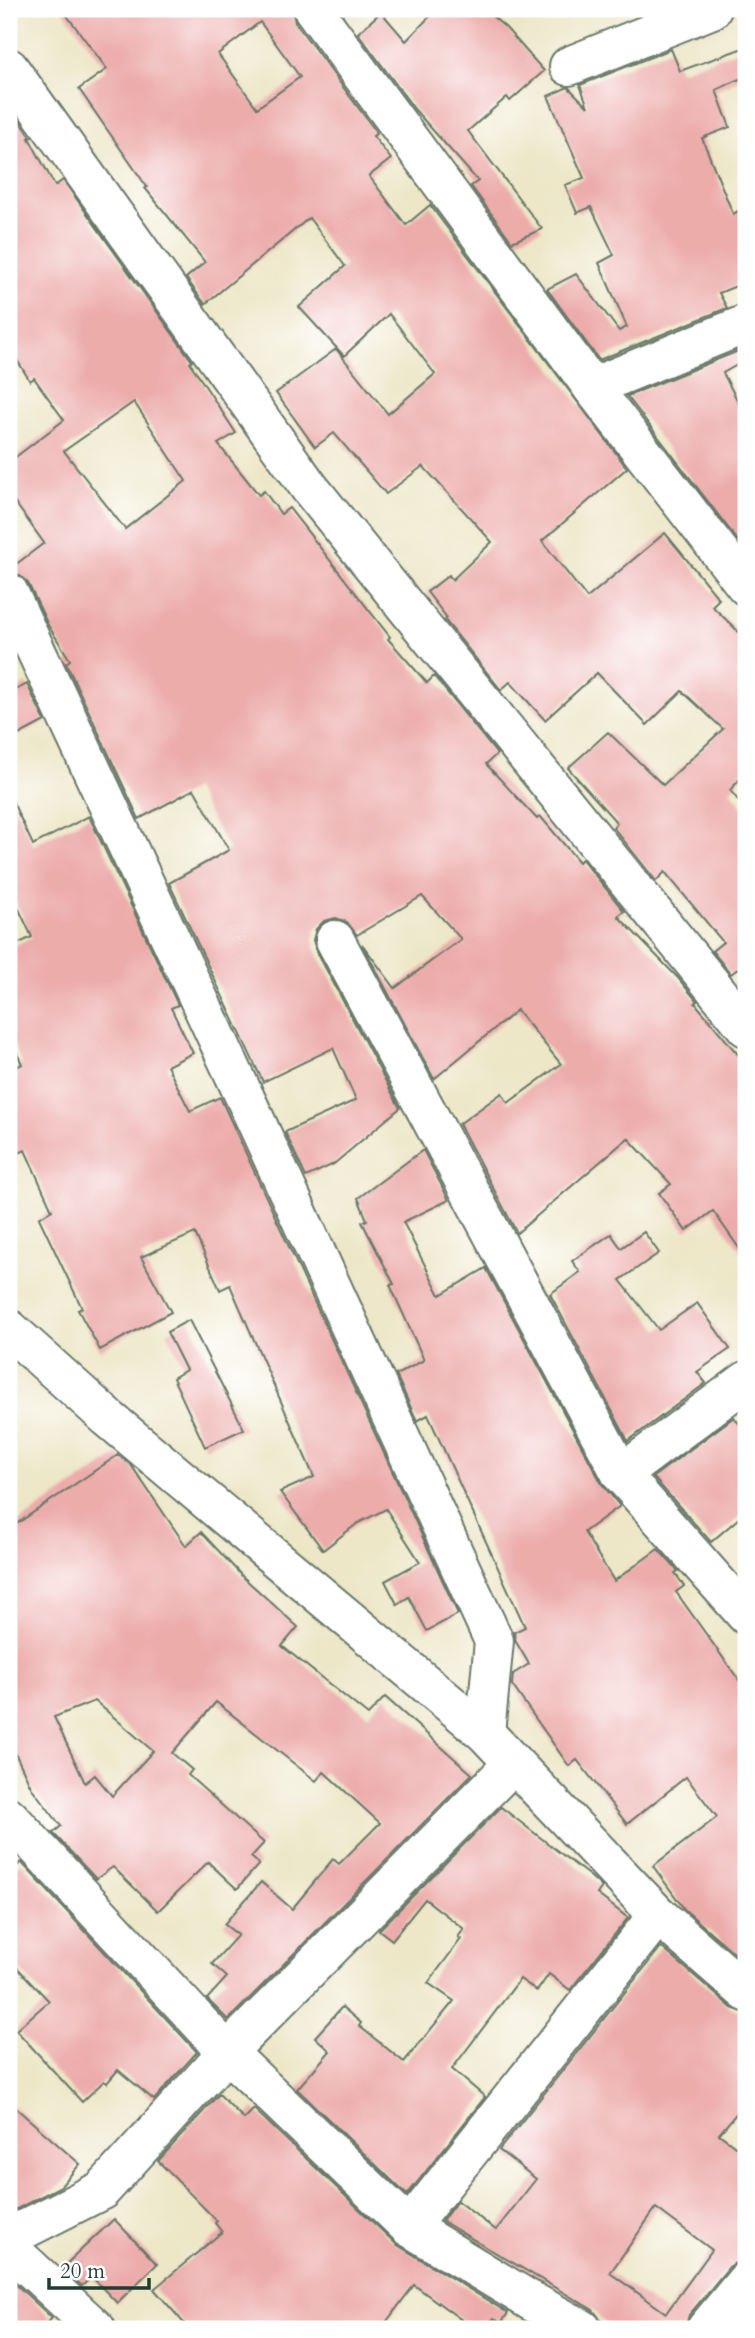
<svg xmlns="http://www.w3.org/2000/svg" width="755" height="2338" font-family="Cardo,serif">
<rect width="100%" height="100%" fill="#fff"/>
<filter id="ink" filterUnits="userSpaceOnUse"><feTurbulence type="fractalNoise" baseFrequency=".0143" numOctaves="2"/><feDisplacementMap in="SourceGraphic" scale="14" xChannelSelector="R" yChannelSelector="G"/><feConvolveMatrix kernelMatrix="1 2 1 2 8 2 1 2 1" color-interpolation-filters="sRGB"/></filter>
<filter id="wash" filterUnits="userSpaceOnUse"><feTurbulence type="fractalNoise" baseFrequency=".00686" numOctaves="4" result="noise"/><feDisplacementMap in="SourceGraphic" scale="28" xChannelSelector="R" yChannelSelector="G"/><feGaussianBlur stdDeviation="1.57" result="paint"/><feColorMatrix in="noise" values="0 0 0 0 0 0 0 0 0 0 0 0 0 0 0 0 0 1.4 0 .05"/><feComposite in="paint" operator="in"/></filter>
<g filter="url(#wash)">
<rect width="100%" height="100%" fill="#ede6c7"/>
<g id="blocks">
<!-- building -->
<g fill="#ecacaa" fill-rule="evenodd">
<path d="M62,9H292L295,22L377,133L373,136L391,159L369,176L406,225L430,205L627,468L542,541L587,598L665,533L719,599L712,606L746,639V773L730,790L746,810V969L743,965L731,974L712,951L723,942L665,872L656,881L613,827L617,823L568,768L608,732L663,785L723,729L682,691L647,725L597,673L545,720L510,682L501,690L445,620L447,618L427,592L449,575L452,580L492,542L423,466L386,494L334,433L315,447L276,393L336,349L388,414L435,374L389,314L344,356L299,307L345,266L309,218L205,304L186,278L205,262L145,188L147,187L79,89L107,69ZM260,22L300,77L257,108L218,54Z"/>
<polygon points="437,9 484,9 506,28 544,71 510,101 507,97 468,131 542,229 512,242 471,186 478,181 415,110 358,33 381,12 406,41"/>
<polygon points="746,47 746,76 716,90 730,127 702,138 733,214 746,207 746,282 719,293 727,308 599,360 547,289 576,274 619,331 627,327 599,263 614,255 591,207 577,213 565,185 584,178 548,96 568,87 588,107 580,85 671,49 680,71"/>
<path d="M9,105L31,137L29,138L55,186L63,180L192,361L190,363L236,433L218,444L259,495L264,491L281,514L289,508L390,637L388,639L427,683L434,676L497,754L486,764L537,819L540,816L579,862L582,859L624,911L618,916L678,978L697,1001L695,1003L746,1064V1258L713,1211L686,1231L659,1193L671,1184L628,1138L517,1233L459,1124L502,1093L508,1103L561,1064L517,1010L434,1079L362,944L395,988L461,939L422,896L357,935L347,922L336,918L324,921L316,929L313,940L316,950L400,1108L334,1164L306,1177L285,1132L356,1100L333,1048L263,1082L169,883L229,850L194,789L139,819L66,663L70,660L48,625L28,583L11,568L44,543L9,494V462L64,420L34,378L30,381L9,347ZM134,402L186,481L125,529L64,451Z"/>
<polygon points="746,348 746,360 723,373 746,417 746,538 739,542 627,396"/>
<polygon points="27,684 45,721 9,740 9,693"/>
<polygon points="9,794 33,845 89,816 178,1005 171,1008 193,1053 167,1066 190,1111 220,1097 458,1614 427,1631 409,1597 397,1604 385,1581 420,1562 386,1509 358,1523 323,1550 280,1492 314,1477 230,1285 220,1290 195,1233 141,1257 171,1312 100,1350 78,1310 82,1308 39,1218 52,1210 25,1150 9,1158 9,1071 22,1064 9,1036 9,948 32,937 9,888"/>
<polygon points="423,1150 449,1200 403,1222 440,1295 486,1268 602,1484 620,1506 584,1532 614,1581 658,1549 678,1571 675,1573 684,1586 676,1592 746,1690 746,1963 685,1910 653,1866 717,1817 686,1777 627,1824 577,1760 569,1766 512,1685 513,1674 529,1664 516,1642 514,1632 525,1627 428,1415 417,1421 396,1375 424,1360 390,1285 394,1284 362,1222 367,1220 358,1198"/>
<polygon points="644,1232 659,1253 620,1280 659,1330 697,1303 730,1349 697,1372 706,1383 628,1441 550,1294 580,1272 572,1261 611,1234 621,1248"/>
<polygon points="189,1320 244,1429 205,1447 173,1378 186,1370 167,1332"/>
<polygon points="734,1417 746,1433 746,1512 711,1542 653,1477"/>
<path d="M118,1455L131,1465L186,1546L201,1532L242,1576L298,1627L282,1646L368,1715L385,1697L472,1774L228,2020L207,1999L227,1977L212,1964L238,1935L224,1924L261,1882L292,1909L333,1859L339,1864L380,1823L324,1772L316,1781L216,1702L172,1753L192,1770L188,1775L264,1843L251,1857L259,1864L237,1889L208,1862L158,1911L113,1867L96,1879L53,1833L61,1826L31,1787L9,1740V1529ZM95,1701L153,1751L112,1796L95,1775L85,1783L54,1717Z"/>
<polygon points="501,1807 591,1877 602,1887 597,1894 628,1918 570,1990 549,1974 537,1991 520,1979 452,2069 485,2097 407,2195 297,2089 330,2051 315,2037 342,2007 361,2023 359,2026 404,2062 454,2001 428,1983 461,1939 458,1937 464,1929 425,1899 392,1940 379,1930"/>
<polygon points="21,1862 197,2052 154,2100 118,2070 107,2083 104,2081 82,2102 16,2030 49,2001 9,1959 9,1874"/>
<path d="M661,1947L732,2008L746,2013V2102L719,2134L746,2154V2260L738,2261L729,2267L689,2315L685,2329H615L601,2320L593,2310L442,2221L457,2201L496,2230L536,2179L499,2150ZM656,2208L712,2250L666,2313L610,2273Z"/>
<polygon points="219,2094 244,2119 254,2109 396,2244 508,2313 501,2323 494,2318 485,2329 474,2329 414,2285 381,2329 189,2329 154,2289 222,2232 215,2223 217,2221 158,2161"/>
<polygon points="9,2102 80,2164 61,2186 9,2213"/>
<polygon points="114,2219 157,2264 117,2303 92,2277 82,2286 62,2268"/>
<polygon points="9,2278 52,2318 42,2329 9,2329"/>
</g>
</g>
</g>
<g filter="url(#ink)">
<use href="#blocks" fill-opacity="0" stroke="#677867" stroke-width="2"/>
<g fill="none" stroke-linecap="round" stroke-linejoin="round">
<defs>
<g id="street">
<polyline points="313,9 592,387 746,586"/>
<polyline points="569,66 712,9"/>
<polyline points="9,68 309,487 746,1027"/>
<polyline points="592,387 746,324"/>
<polyline points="9,593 254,1117 494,1641 485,1733"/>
<polyline points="335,940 621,1474 746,1615"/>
<polyline points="9,1329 108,1418 485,1733 658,1915 746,1992"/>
<polyline points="621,1474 746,1381"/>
<polyline points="9,1817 227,2052 409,2227 531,2301 582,2329"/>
<polyline points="409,2227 658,1915"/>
<polyline points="9,2237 102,2190 227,2052 513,1764"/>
<polyline points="9,2248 96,2329"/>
<polyline points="706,2329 746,2281"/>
</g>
</defs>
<!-- street casing -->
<use href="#street" stroke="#677867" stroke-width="42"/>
<!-- street -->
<use href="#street" stroke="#fff" stroke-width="38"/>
</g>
</g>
<!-- margin -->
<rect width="755" height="2338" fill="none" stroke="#fff" stroke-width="35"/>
<!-- scale -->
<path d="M49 2278v10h100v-10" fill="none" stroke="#1f3d34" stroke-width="3.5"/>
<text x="60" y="2278" font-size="21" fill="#1f3d34" stroke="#ffffff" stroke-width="5" paint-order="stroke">20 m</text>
</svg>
